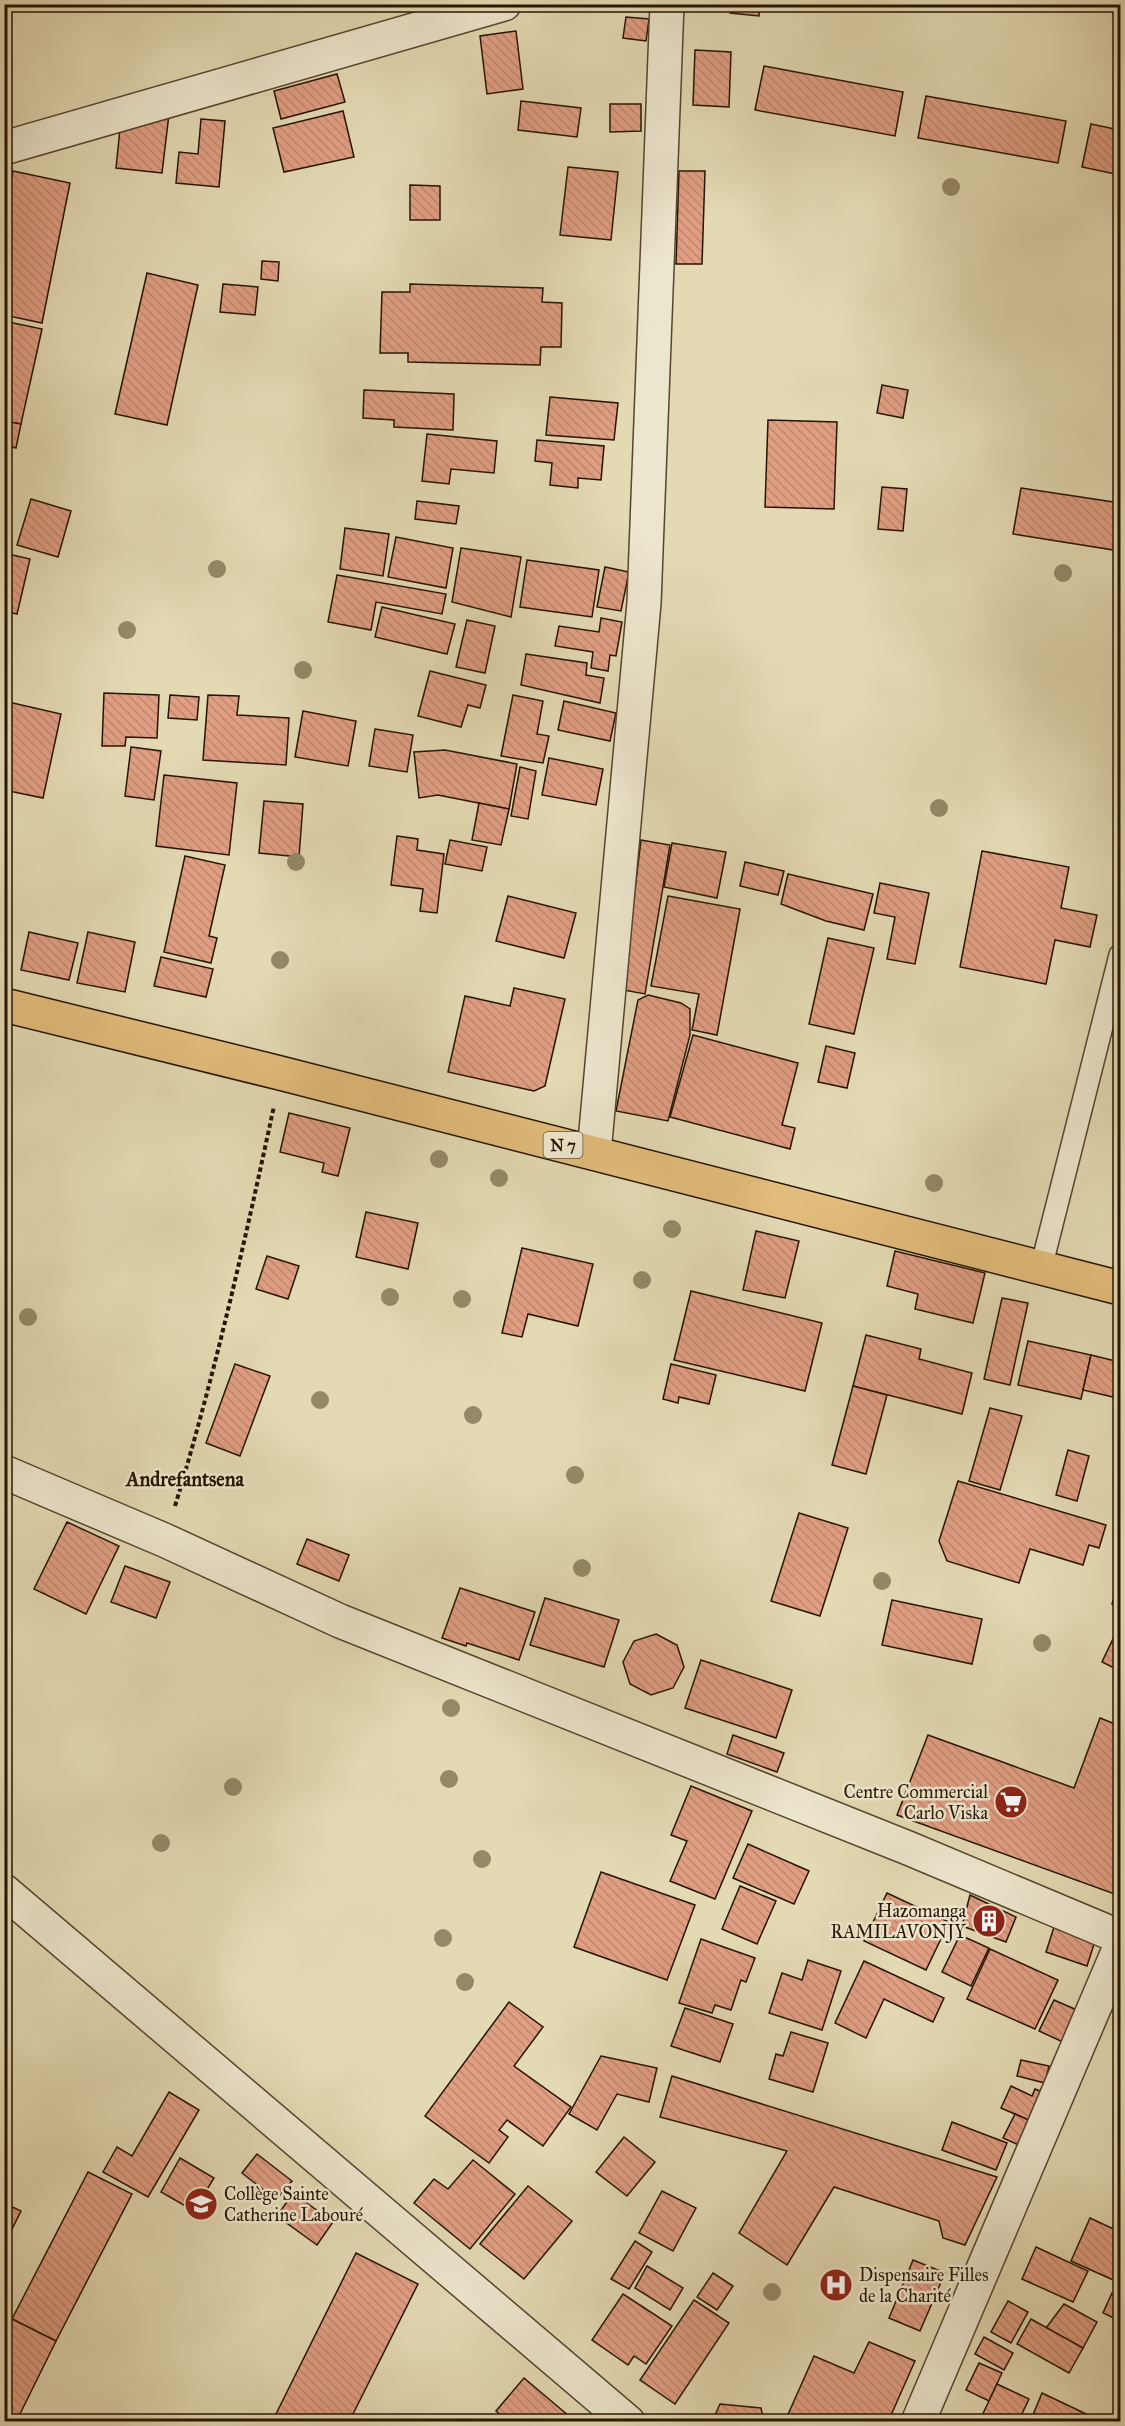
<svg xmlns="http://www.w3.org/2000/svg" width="1125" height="2426" font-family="'IM FELL Great Primer',serif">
<defs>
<pattern id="building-back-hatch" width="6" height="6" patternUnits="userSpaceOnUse" patternTransform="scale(1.5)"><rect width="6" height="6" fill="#e09e83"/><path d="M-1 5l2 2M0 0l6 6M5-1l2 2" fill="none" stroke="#c0876f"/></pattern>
</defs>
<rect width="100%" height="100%" fill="#e3d9b3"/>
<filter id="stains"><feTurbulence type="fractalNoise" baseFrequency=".00333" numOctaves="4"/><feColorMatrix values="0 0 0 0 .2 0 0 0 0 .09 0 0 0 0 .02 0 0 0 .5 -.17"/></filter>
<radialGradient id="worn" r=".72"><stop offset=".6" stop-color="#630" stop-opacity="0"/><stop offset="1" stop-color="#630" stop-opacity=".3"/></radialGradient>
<!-- building -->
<g fill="url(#building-back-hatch)" stroke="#261400" stroke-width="1.5">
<polygon points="731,4 760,4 759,16 730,13"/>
<polygon points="626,17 649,19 646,41 623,38"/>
<polygon points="516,31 523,89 487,94 480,36"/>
<polygon points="695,50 731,52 729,107 693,105"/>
<polygon points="764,66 903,92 895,136 755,110"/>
<polygon points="337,74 345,102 281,119 274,91"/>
<polygon points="926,96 1066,121 1058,163 918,138"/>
<polygon points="521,101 581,108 577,137 518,130"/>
<polygon points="610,104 641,104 641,131 610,132"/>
<polygon points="343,111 354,157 284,172 273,128"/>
<polygon points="169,114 162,173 116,168 120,129"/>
<polygon points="201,119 225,121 219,187 176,183 179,152 198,154"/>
<polygon points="1091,124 1120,130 1120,175 1082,167"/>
<polygon points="11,155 4,193 4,157"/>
<polygon points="568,167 618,172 611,240 560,235"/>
<polygon points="13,171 70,183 42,323 4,315 4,212"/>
<polygon points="679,171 705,171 702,264 676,264"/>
<polygon points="410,185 440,186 440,220 410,220"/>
<polygon points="262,261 279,262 278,281 261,279"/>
<polygon points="147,273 198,285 167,425 115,414"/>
<polygon points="223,284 258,287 255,315 220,312"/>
<polygon points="410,284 543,288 542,302 562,303 561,347 541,347 540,365 408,362 408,353 380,353 382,292 410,292"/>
<polygon points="4,321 42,329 21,424 4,421"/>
<polygon points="882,385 908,390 903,418 877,413"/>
<polygon points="364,390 454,394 453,430 394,427 394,420 363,418"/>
<polygon points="550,397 618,403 614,440 546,435"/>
<polygon points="768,420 837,422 834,509 765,507"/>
<polygon points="4,421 21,424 16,448 4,445"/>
<polygon points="427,434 497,441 494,473 451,469 449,484 422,481"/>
<polygon points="537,440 604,446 601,480 578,478 578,488 550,485 552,463 535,461"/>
<polygon points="882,487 907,489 903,531 878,529"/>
<polygon points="1021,488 1120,503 1120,551 1013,534"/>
<polygon points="31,499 71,511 58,557 17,545"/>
<polygon points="417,501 459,506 456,524 415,519"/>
<polygon points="345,528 389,534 383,576 340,569"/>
<polygon points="396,537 453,548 446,588 388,577"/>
<polygon points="461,548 521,557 511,617 452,602"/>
<polygon points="4,553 30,559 17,614 4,611"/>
<polygon points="527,560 599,570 592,617 520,607"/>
<polygon points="605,567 629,572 621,611 597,607"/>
<polygon points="337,575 446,594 442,614 376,602 371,630 328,622"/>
<polygon points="382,607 455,624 447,654 375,637"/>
<polygon points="601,618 622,622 616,656 610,655 608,671 591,668 593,652 555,646 559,626 599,632"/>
<polygon points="467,620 495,626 485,673 456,667"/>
<polygon points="526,654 587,663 586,675 604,678 600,703 521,685"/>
<polygon points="430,671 486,685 480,708 468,705 461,727 418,716"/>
<polygon points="104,693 159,695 157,738 126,737 125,746 102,746"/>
<polygon points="170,695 199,697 197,720 168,718"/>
<polygon points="208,695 239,696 237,715 289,718 286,765 203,760"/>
<polygon points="513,695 543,701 537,734 549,736 543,763 501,756"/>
<polygon points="4,701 61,714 43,798 4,790"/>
<polygon points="564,701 616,713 610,741 558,730"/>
<polygon points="303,711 356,721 348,766 295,757"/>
<polygon points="375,729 413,735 407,772 369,766"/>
<polygon points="131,747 161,751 154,800 125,796"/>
<polygon points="445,750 517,764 509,809 438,795 419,798 414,752"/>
<polygon points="549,758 603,769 596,805 542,795"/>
<polygon points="520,767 536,771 528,819 511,816"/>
<polygon points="164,775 237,783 229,855 156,846"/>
<polygon points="264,801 303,804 299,857 259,853"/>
<polygon points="479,803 509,809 501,845 472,840"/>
<polygon points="397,836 418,839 417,850 444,854 437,913 420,911 423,889 391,885"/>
<polygon points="450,840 487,847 482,871 445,864"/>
<polygon points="641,840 670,845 645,994 623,990"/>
<polygon points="672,843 726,852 717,898 664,887"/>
<polygon points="982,851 1069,867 1061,908 1097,915 1090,947 1055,940 1046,984 960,967"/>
<polygon points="185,856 225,865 209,936 217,938 211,963 164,952"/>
<polygon points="745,862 784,871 778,895 740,886"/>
<polygon points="788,874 873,894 864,930 826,921 781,904"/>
<polygon points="880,883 929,893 915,964 887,959 895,917 874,913"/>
<polygon points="508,896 576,913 564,958 496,941"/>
<polygon points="668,896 740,909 717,1035 692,1030 699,994 651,986"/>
<polygon points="29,932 78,943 69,980 21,970"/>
<polygon points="88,932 135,942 125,992 77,983"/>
<polygon points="828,938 874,948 854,1034 809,1024"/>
<polygon points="161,957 213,969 206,997 154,986"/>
<polygon points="514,988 565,999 545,1086 534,1091 448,1072 465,996 510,1006"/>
<polygon points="648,995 681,1003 690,1009 690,1035 668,1121 616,1111 638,1000"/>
<polygon points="693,1035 798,1063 782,1125 795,1128 790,1149 670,1117"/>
<polygon points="826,1046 855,1053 847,1088 818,1082"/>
<polygon points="289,1113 350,1128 338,1176 322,1172 324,1163 280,1152"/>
<polygon points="366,1212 418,1223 408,1269 356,1257"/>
<polygon points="756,1231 799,1241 785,1298 743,1290"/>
<polygon points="522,1248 593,1264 578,1326 528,1314 522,1337 502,1333"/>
<polygon points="895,1251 985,1273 973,1323 915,1309 918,1294 887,1286"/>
<polygon points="267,1256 299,1266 288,1299 256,1289"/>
<polygon points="691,1291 822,1323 805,1391 674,1360"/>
<polygon points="1002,1298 1028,1303 1010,1385 984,1379"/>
<polygon points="866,1335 921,1349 919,1359 972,1373 962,1414 853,1386"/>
<polygon points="1028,1341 1091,1355 1081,1399 1018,1385"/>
<polygon points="1091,1355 1120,1362 1120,1388 1115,1387 1113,1397 1083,1390"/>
<polygon points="235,1364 270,1376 240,1456 206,1443"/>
<polygon points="671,1364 716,1375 709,1404 679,1397 678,1403 663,1399"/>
<polygon points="853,1386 887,1395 866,1474 832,1465"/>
<polygon points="990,1408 1022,1416 1000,1490 969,1481"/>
<polygon points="1068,1450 1089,1456 1077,1501 1056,1495"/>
<polygon points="958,1481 1106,1525 1099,1548 1089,1545 1083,1565 1030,1549 1019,1583 947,1561 939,1541"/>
<polygon points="799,1513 848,1528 820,1616 771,1601"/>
<polygon points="67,1522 119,1546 86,1614 34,1589"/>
<polygon points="307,1539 349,1555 339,1581 297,1564"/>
<polygon points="125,1566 170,1582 156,1618 111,1602"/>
<polygon points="1120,1578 1120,1606 1112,1604"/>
<polygon points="460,1588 535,1612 519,1660 467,1643 466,1646 442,1638"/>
<polygon points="545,1598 619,1620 604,1667 530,1645"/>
<polygon points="892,1600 982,1619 972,1664 882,1645"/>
<polygon points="1120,1624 1120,1671 1102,1662"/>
<polygon points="656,1634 677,1645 684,1667 673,1688 651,1695 630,1684 623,1662 634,1641"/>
<polygon points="701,1660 792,1690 776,1738 685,1708"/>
<polygon points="1100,1718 1120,1726 1120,1896 897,1815 928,1735 1074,1788"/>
<polygon points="733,1735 784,1753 777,1772 727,1754"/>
<polygon points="691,1786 752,1811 715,1899 670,1881 687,1841 671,1835"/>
<polygon points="748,1844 809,1871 794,1904 733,1878"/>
<polygon points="601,1872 695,1905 667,1980 574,1947"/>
<polygon points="740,1886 776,1901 757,1944 722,1929"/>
<polygon points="887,1893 949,1922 926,1970 864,1941"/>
<polygon points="970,1895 1016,1917 1006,1942 962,1926"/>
<polygon points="1055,1924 1096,1938 1087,1966 1046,1952"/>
<polygon points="960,1935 989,1948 971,1986 942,1972"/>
<polygon points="701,1939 755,1958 746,1982 741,1980 731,2010 715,2005 712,2013 679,2003"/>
<polygon points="990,1949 1058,1980 1035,2029 967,1999"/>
<polygon points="808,1960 841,1971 822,2030 769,2013 782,1973 802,1980"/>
<polygon points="864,1961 944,1998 933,2022 884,1999 866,2038 835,2023"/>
<polygon points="1054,2000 1079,2011 1065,2043 1039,2031"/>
<polygon points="509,2002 543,2027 514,2066 571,2107 543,2146 507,2120 499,2130 508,2137 489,2163 425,2116"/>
<polygon points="685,2008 733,2024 720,2062 671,2046"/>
<polygon points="791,2032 828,2043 813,2092 769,2079 776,2054 783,2056"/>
<polygon points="601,2056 657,2068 649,2102 617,2094 597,2130 569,2114"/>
<polygon points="1021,2060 1049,2066 1045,2083 1017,2076"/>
<polygon points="672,2076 997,2177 965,2245 943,2238 939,2221 834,2187 787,2265 739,2233 787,2151 660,2117"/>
<polygon points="1011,2086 1032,2096 1035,2089 1045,2093 1033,2122 1001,2108"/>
<polygon points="169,2092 199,2110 148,2197 103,2172 117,2147 132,2156"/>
<polygon points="1015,2114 1033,2122 1021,2146 1003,2138"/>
<polygon points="952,2122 1007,2143 996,2170 942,2150"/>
<polygon points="624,2137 655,2162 627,2196 596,2172"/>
<polygon points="257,2154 292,2181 276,2200 242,2173"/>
<polygon points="180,2158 214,2178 194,2211 161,2192"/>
<polygon points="473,2160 515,2194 470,2249 414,2203 434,2179 448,2189"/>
<polygon points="88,2172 132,2194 56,2341 12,2319"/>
<polygon points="528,2186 572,2221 524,2279 480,2244"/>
<polygon points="662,2191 696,2208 673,2251 639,2233"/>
<polygon points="293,2193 333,2222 317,2245 277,2216"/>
<polygon points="4,2203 21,2211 9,2235 4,2233"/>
<polygon points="1090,2218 1120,2232 1120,2283 1071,2261"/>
<polygon points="635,2241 652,2252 629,2289 611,2279"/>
<polygon points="1036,2247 1088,2271 1073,2302 1022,2279"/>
<polygon points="356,2253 418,2284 349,2422 272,2422"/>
<polygon points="913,2260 945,2273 920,2331 889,2318"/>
<polygon points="647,2266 683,2288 670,2310 635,2288"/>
<polygon points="713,2273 733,2286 717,2310 697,2297"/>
<polygon points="1112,2293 1120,2297 1120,2321 1103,2313"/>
<polygon points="623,2294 672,2326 646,2364 634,2356 628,2365 592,2340"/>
<polygon points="694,2300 729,2323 675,2404 640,2380"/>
<polygon points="1008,2301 1028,2312 1011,2343 991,2332"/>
<polygon points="1064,2304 1097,2322 1083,2348 1046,2328"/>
<polygon points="12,2319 56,2341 16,2422 4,2422 4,2334"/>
<polygon points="1031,2319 1083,2348 1069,2373 1017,2344"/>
<polygon points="984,2337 1013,2353 1004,2370 975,2354"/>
<polygon points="869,2342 915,2361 888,2422 792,2422 786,2419 814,2356 854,2373"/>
<polygon points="979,2363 1002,2373 989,2401 966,2390"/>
<polygon points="524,2378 576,2422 509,2422 496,2411"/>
<polygon points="997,2384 1029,2399 1018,2422 979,2422"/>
<polygon points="1042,2393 1103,2422 1030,2422"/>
<polygon points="720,2404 761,2408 764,2422 712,2422"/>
</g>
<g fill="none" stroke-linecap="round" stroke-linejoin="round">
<defs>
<polyline id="lane" points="1041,1268 1120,955"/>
<g id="street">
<polyline points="4,148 504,4"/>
<polyline points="594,1153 644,603 667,4"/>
<polyline points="4,1472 164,1540 340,1621 908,1848 1120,1937"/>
<polyline points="4,1891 628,2422"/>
<polyline points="918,2422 1120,1947"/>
</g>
<polyline id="primary" points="4,1005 280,1073 1120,1288"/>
</defs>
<!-- lane casing -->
<use href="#lane" stroke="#55452d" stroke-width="24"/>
<!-- street casing -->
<use href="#street" stroke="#55452d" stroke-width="36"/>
<!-- primary casing -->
<use href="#primary" stroke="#261400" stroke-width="36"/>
<!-- path -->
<path stroke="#261400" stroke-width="4" stroke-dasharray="4.5 3" stroke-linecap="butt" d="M175,1506C215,1374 245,1241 274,1106"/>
<!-- lane -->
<use href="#lane" stroke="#ede6ce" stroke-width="21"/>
<!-- street -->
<use href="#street" stroke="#ede6ce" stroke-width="33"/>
<!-- primary -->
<use href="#primary" stroke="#e2bc7a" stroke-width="33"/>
</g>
<!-- trees -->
<g fill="#948967">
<circle cx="951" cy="187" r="9"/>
<circle cx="217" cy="569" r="9"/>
<circle cx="1063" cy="573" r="9"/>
<circle cx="127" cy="630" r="9"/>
<circle cx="303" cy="670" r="9"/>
<circle cx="939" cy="808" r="9"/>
<circle cx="296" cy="862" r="9"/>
<circle cx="280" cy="960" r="9"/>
<circle cx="439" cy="1159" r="9"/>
<circle cx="499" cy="1178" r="9"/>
<circle cx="934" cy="1183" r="9"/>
<circle cx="672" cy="1229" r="9"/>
<circle cx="642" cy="1280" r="9"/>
<circle cx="390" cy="1297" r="9"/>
<circle cx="462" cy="1299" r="9"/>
<circle cx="28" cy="1317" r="9"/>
<circle cx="320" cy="1400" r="9"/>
<circle cx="473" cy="1415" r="9"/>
<circle cx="575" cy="1475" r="9"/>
<circle cx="582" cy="1568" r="9"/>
<circle cx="882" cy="1581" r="9"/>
<circle cx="1042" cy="1643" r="9"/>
<circle cx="451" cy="1708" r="9"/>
<circle cx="449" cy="1779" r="9"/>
<circle cx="233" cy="1787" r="9"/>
<circle cx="161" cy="1843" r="9"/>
<circle cx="482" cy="1859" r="9"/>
<circle cx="443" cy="1938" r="9"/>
<circle cx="465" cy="1982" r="9"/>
<circle cx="772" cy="2292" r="9"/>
</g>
<!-- icons -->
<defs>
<symbol id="supermarket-disc" viewBox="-11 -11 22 22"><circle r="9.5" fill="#8f2418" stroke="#ede6ce"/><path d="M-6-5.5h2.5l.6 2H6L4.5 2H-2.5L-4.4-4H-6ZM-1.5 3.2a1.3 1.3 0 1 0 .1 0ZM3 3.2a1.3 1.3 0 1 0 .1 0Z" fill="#fff"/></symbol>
<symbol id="building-disc" viewBox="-11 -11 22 22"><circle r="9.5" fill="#8f2418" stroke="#ede6ce"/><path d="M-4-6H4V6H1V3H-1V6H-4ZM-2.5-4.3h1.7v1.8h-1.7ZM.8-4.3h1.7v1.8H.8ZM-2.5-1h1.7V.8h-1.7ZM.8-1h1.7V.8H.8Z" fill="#fff"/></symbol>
<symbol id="school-disc" viewBox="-11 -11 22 22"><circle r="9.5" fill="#8f2418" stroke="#ede6ce"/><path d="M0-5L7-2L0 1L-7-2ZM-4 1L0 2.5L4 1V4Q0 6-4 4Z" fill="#fff"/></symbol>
<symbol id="hospital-disc" viewBox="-11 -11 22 22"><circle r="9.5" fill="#8f2418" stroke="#ede6ce"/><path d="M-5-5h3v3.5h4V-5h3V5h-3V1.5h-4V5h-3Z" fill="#fff"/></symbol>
</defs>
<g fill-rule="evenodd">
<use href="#supermarket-disc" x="992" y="1783" width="38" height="38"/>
<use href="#building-disc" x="970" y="1902" width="38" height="38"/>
<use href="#school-disc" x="182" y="2185" width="38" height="38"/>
<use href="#hospital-disc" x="817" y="2266" width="38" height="38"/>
</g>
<g text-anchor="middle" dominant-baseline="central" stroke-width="5" stroke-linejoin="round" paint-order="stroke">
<!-- shield labels -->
<rect fill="#ede6ce" stroke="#62533e" stroke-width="1.5" x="543.5" y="1132" width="39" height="26" rx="4.5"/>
<g font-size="16" font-weight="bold" fill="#261400">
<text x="563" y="1145">N 7</text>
</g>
<!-- poi labels -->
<g font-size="18" fill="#261400" stroke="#ede6ce" text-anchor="end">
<text x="988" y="1792">Centre Commercial<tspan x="988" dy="21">Carlo Viska</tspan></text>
<text x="966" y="1911">Hazomanga<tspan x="966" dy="21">RAMILAVONJY</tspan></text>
<text x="224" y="2194" text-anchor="start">Collège Sainte<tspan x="224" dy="21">Catherine Labouré</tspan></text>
<text x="859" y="2275" text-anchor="start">Dispensaire Filles<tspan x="859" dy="21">de la Charité</tspan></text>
</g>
<!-- neighbourhood labels -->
<g font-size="20" font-weight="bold" fill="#261400" stroke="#ede6ce">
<text x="185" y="1479">Andrefantsena</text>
</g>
</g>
<!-- margin -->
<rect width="1125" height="2426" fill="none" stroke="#e3d9b3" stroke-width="24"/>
<rect x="6" y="6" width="1113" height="2414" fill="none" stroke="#261400" stroke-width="3"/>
<rect x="12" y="12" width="1101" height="2402" fill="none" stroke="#261400" stroke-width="1.5"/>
<rect width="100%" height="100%" filter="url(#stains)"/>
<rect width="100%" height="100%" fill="url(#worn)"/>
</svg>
